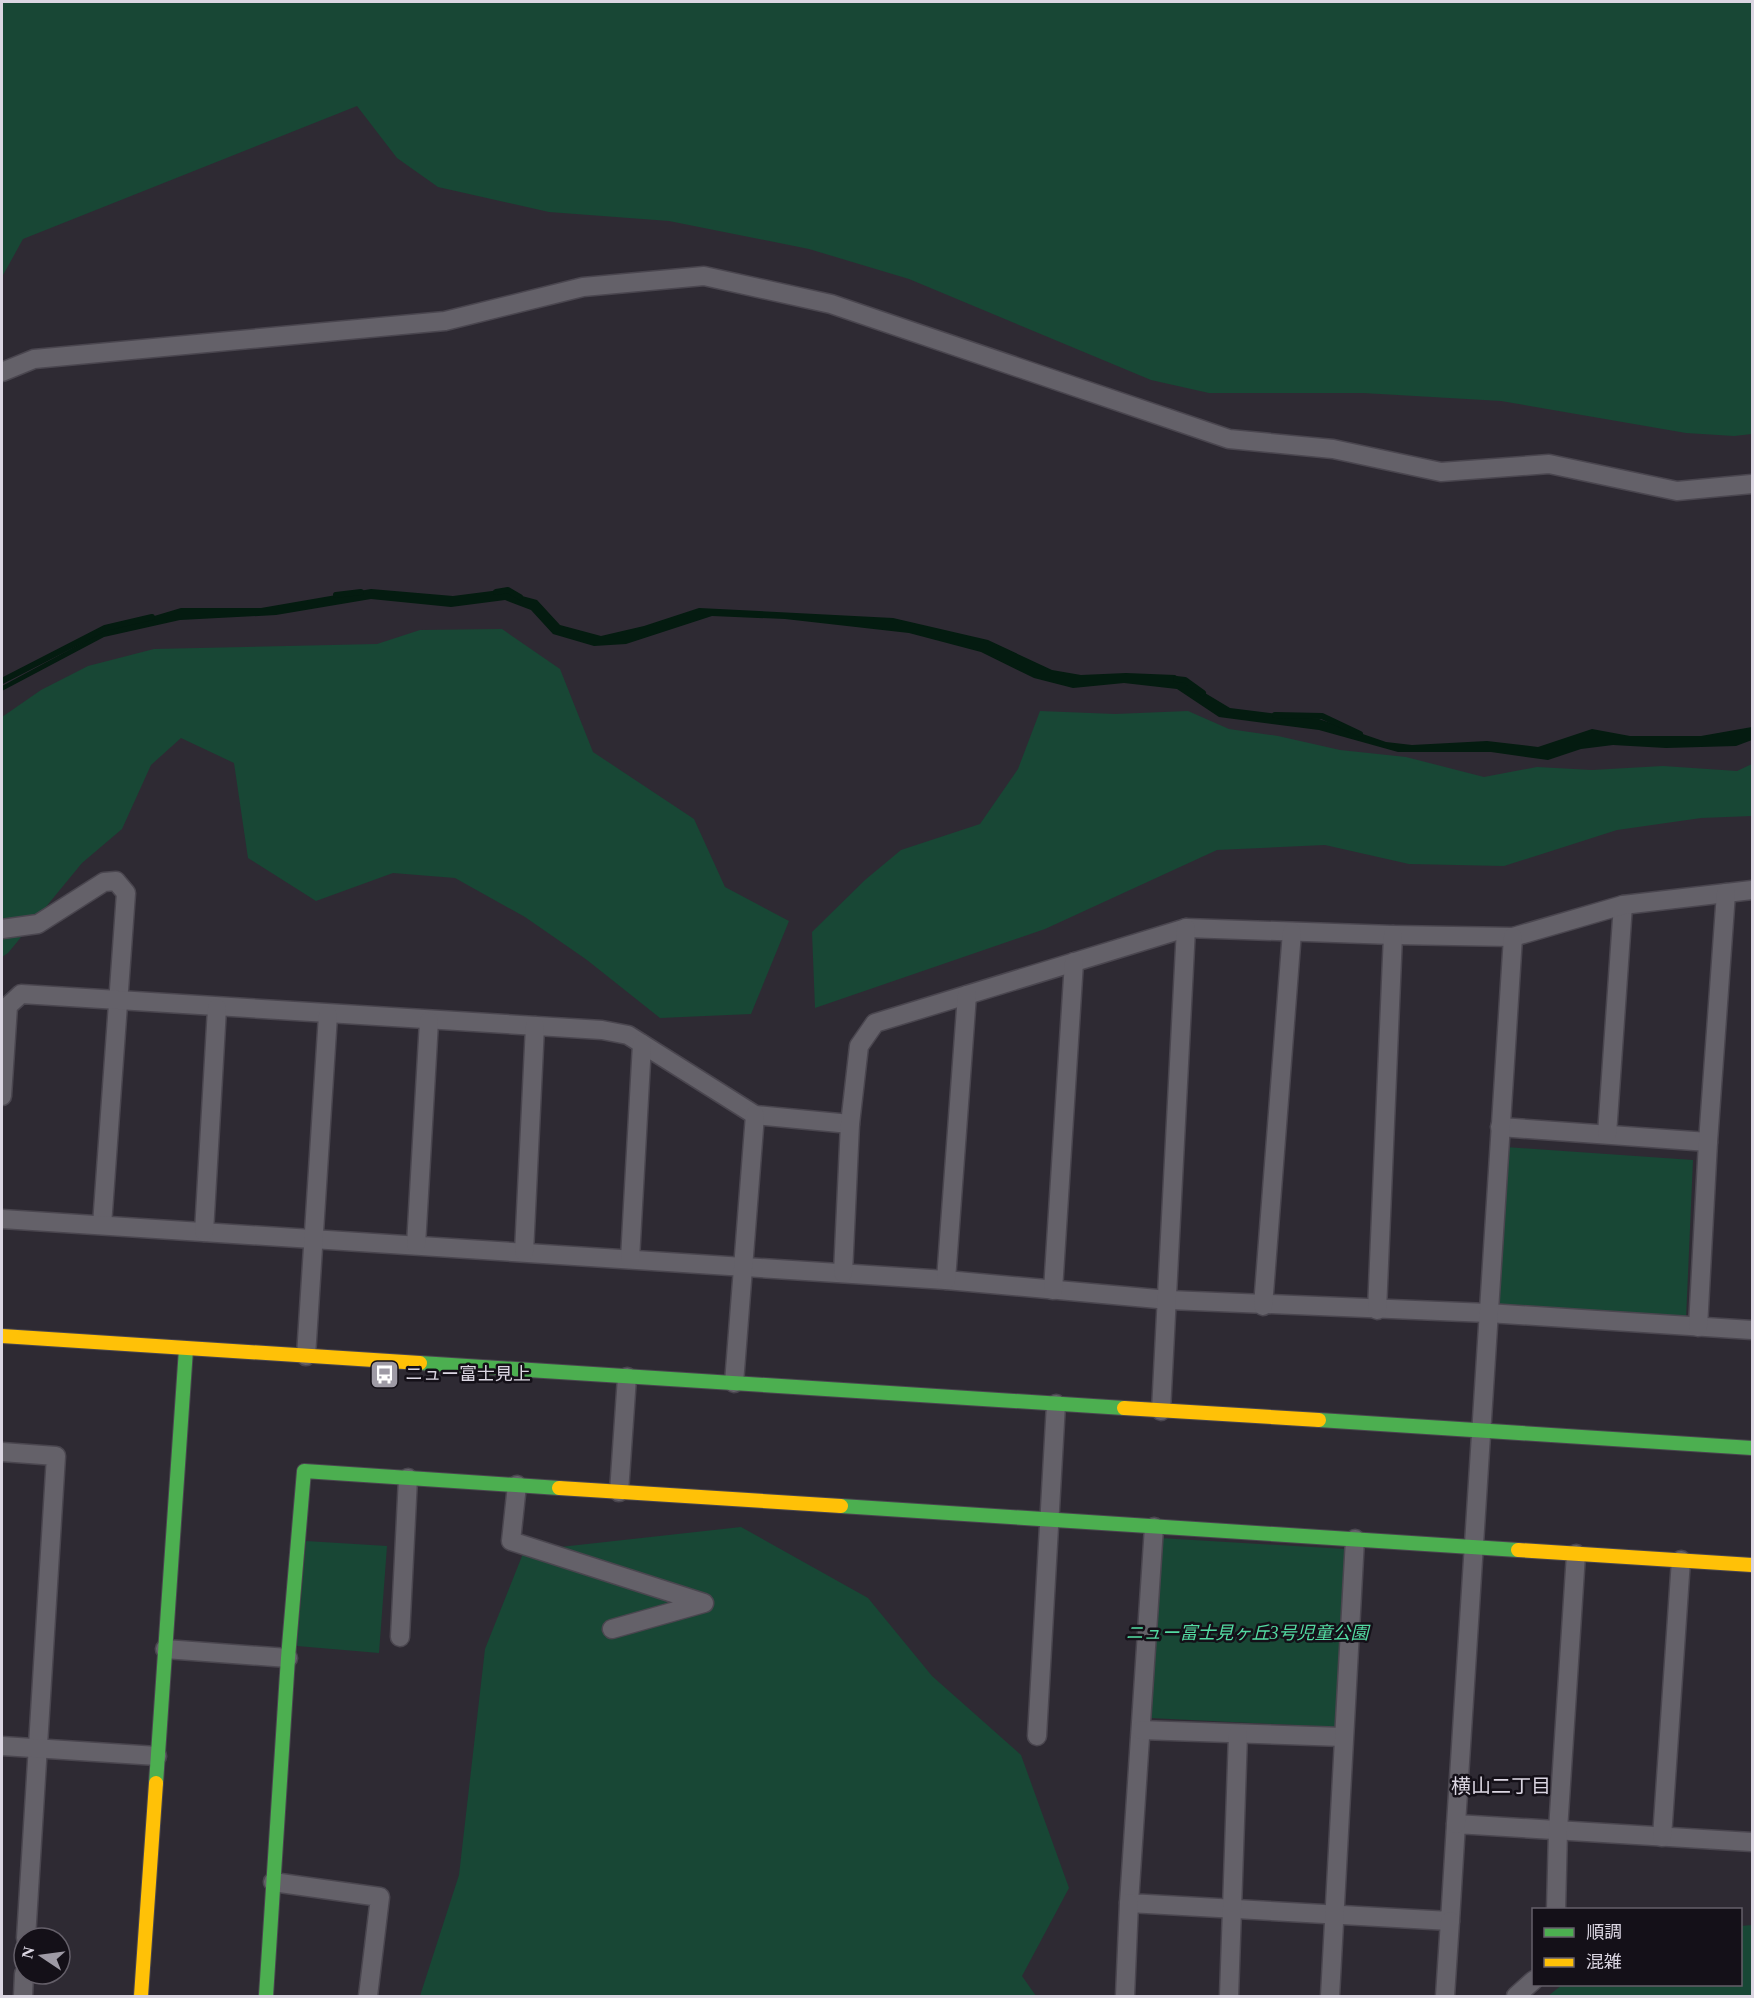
<svg xmlns="http://www.w3.org/2000/svg" width="1754" height="1998" font-family="'Times New Roman','Noto Sans JP',serif">
<rect width="100%" height="100%" fill="#2e2a33"/>
<!-- green -->
<g fill="#184735">
<polygon points="2,2 1752,2 1752,434 1734,436 1686,433 1501,401 1363,393 1209,393 1151,380 909,279 809,249 669,221 549,212 438,187 397,158 357,106 23,239 2,277"/>
<polygon points="502,629 560,669 593,752 694,819 725,887 789,921 751,1014 660,1018 587,960 525,917 455,878 393,873 316,901 248,858 234,763 181,738 151,765 122,829 82,863 8,953 2,957 2,717 41,690 88,666 154,649 377,644 420,630"/>
<polygon points="1040,711 1115,714 1188,711 1229,729 1278,736 1340,750 1406,757 1484,777 1537,767 1592,770 1663,766 1737,771 1752,764 1752,816 1701,818 1617,830 1504,866 1409,864 1325,845 1217,850 1045,929 815,1008 812,932 865,880 901,850 980,824 1018,769"/>
<polygon points="1506,1147 1693,1160 1686,1319 1496,1308"/>
<polygon points="741,1527 868,1598 932,1676 1021,1755 1069,1888 1022,1976 1036,1996 420,1996 459,1875 485,1649 524,1551"/>
<polygon points="1160,1538 1345,1549 1336,1727 1150,1718"/>
<polygon points="306,1541 387,1546 379,1653 297,1646"/>
<polygon points="1752,1925 1752,1996 1548,1996 1562,1985 1740,1984 1741,1926"/>
</g>
<!-- water -->
<polygon fill="#041b10" points="371,589 453,596 500,590 537,600 560,625 601,636 644,626 699,608 893,618 988,640 1052,670 1081,675 1126,673 1175,675 1230,708 1319,719 1386,742 1412,745 1487,741 1538,747 1592,729 1630,736 1701,736 1752,727 1752,740 1736,746 1666,748 1613,745 1581,749 1548,760 1491,752 1398,752 1319,730 1219,717 1177,689 1124,683 1073,688 1034,678 981,652 909,633 785,619 712,616 626,644 594,646 553,634 531,610 505,600 451,607 371,599 276,615 180,620 104,637 2,691 2,686 104,631 181,608 261,608"/>
<g fill="none" stroke-linecap="round" stroke-linejoin="round">
<!-- stream -->
<g stroke="#041b10" stroke-width="6">
<polyline points="496,592 508,590 520,597"/>
<polyline points="336,595 361,592"/>
<polyline points="1176,679 1185,680 1203,693"/>
<polyline points="2,681 105,628 152,617"/>
<polyline points="1275,715 1322,716 1360,734"/>
</g>
<defs>
<g id="street">
<polyline points="2,372 34,359 445,321 583,287 704,276 831,304 1229,439 1333,449 1441,472 1549,464 1677,491 1752,484"/>
<polyline points="2,929 38,924 104,882 116,881 126,893 102,1225"/>
<polyline points="2,1096 8,1006 21,994 602,1030 628,1035 755,1115 850,1124"/>
<polyline points="1500,1127 1708,1142"/>
<polyline points="1607,1134 1623,905"/>
<polyline points="2,1219 946,1280 1169,1300 1488,1313 1752,1330"/>
<polyline points="204,1232 217,1008"/>
<polyline points="416,1245 429,1021"/>
<polyline points="524,1252 535,1026"/>
<polyline points="630,1259 642,1044"/>
<polyline points="843,1273 850,1124 859,1046 875,1023 1186,928 1393,935 1513,937 1623,905 1752,890"/>
<polyline points="946,1280 967,995"/>
<polyline points="1053,1290 1074,962"/>
<polyline points="1263,1306 1292,932"/>
<polyline points="1377,1310 1393,935"/>
<polyline points="1698,1327 1708,1142 1726,893"/>
<polyline points="306,1356 328,1015"/>
<polyline points="734,1383 755,1115"/>
<polyline points="1161,1411 1186,928"/>
<polyline points="2,1452 56,1456 26,1938"/>
<polyline points="517,1485 511,1541 704,1603 612,1629"/>
<polyline points="619,1492 627,1377"/>
<polyline points="1154,1527 1129,1903 1450,1921 1456,1824 1752,1842"/>
<polyline points="400,1637 408,1478"/>
<polyline points="165,1649 288,1658"/>
<polyline points="1141,1730 1343,1737"/>
<polyline points="1037,1736 1056,1404"/>
<polyline points="2,1746 157,1756"/>
<polyline points="1456,1824 1513,937"/>
<polyline points="1662,1837 1681,1560"/>
<polyline points="273,1882 380,1897 368,1996"/>
<polyline points="1556,1910 1558,1830 1576,1554"/>
<polyline points="23,1996 24,1974"/>
<polyline points="1125,1996 1129,1903"/>
<polyline points="1229,1996 1238,1734"/>
<polyline points="1330,1996 1355,1539"/>
<polyline points="1445,1996 1450,1921"/>
<polyline points="1516,1996 1534,1980"/>
</g>
<g id="fast">
<polyline points="420,1363 1124,1408"/>
<polyline points="1319,1420 1752,1448"/>
<polyline points="841,1506 1518,1550"/>
<polyline points="156,1783 186,1349"/>
<polyline points="266,1996 288,1658 304,1471 559,1488"/>
</g>
<g id="slow">
<polyline points="2,1336 420,1363"/>
<polyline points="1124,1408 1319,1420"/>
<polyline points="559,1488 841,1506"/>
<polyline points="1518,1550 1752,1565"/>
<polyline points="141,1996 156,1783"/>
</g>
</defs>
<!-- street casing -->
<use href="#street" stroke="#4a464f" stroke-width="21"/>
<!-- fast casing -->
<use href="#fast" stroke="#4a464f" stroke-width="16"/>
<!-- slow casing -->
<use href="#slow" stroke="#4a464f" stroke-width="16"/>
<!-- street -->
<use href="#street" stroke="#646169" stroke-width="18"/>
<!-- fast -->
<use href="#fast" stroke="#4caf50" stroke-width="14"/>
<!-- slow -->
<use href="#slow" stroke="#ffc107" stroke-width="14"/>
</g>
<!-- icons -->
<defs>
<symbol id="bus-square" viewBox="-11 -11 22 22"><rect x="-9" y="-9" width="18" height="18" rx="4" fill="#9e9aa5" stroke="#141018"/><path d="M-5-6H5V4H4V6H2V4H-2V6H-4V4H-5ZM-3.5-4V0h7V-4ZM-3.5 1.2v1.5H-2V1.2ZM2 1.2v1.5H3.5V1.2Z" fill="#fff"/></symbol>
</defs>
<g fill-rule="evenodd">
<use href="#bus-square" x="368" y="1358" width="33" height="33"/>
</g>
<g text-anchor="middle" dominant-baseline="central" stroke-width="5" stroke-linejoin="round" paint-order="stroke">
<!-- poi labels -->
<g font-size="18" fill="#dbd6e2" stroke="#141018" text-anchor="start">
<text x="405" y="1374">ニュー富士見上</text>
</g>
<!-- park labels -->
<g font-size="18" font-style="italic" fill="#53dba2" stroke="#141018">
<text x="1247" y="1633">ニュー富士見ヶ丘3号児童公園</text>
</g>
<!-- neighbourhood labels -->
<g font-size="20" fill="#dbd6e2" stroke="#141018">
<text x="1501" y="1786">横山二丁目</text>
</g>
</g>
<!-- border -->
<rect width="1754" height="1998" fill="none" stroke="#dbd6e2" stroke-width="6"/>
<!-- legend -->
<rect x="1532" y="1908" width="210" height="78" fill="#141018" stroke="#645f69" stroke-width="1.5"/>
<rect x="1544" y="1928" width="30" height="9" fill="#4caf50" stroke="#645f69" stroke-width="1.5"/>
<text x="1586" y="1938" font-size="18" fill="#dbd6e2">順調</text>
<rect x="1544" y="1958" width="30" height="9" fill="#ffc107" stroke="#645f69" stroke-width="1.5"/>
<text x="1586" y="1968" font-size="18" fill="#dbd6e2">混雑</text>
<!-- north arrow -->
<g transform="translate(42 1956) rotate(283)"><circle r="28" fill="#141018" stroke="#645f69" stroke-width="1.5"/>
<path d="M0-4.5L10 22L0 15L-10 22Z" fill="#9e9aa5"/>
<text y="-9" font-size="16" font-weight="bold" text-anchor="middle" fill="#dbd6e2">N</text>
</g>
</svg>
